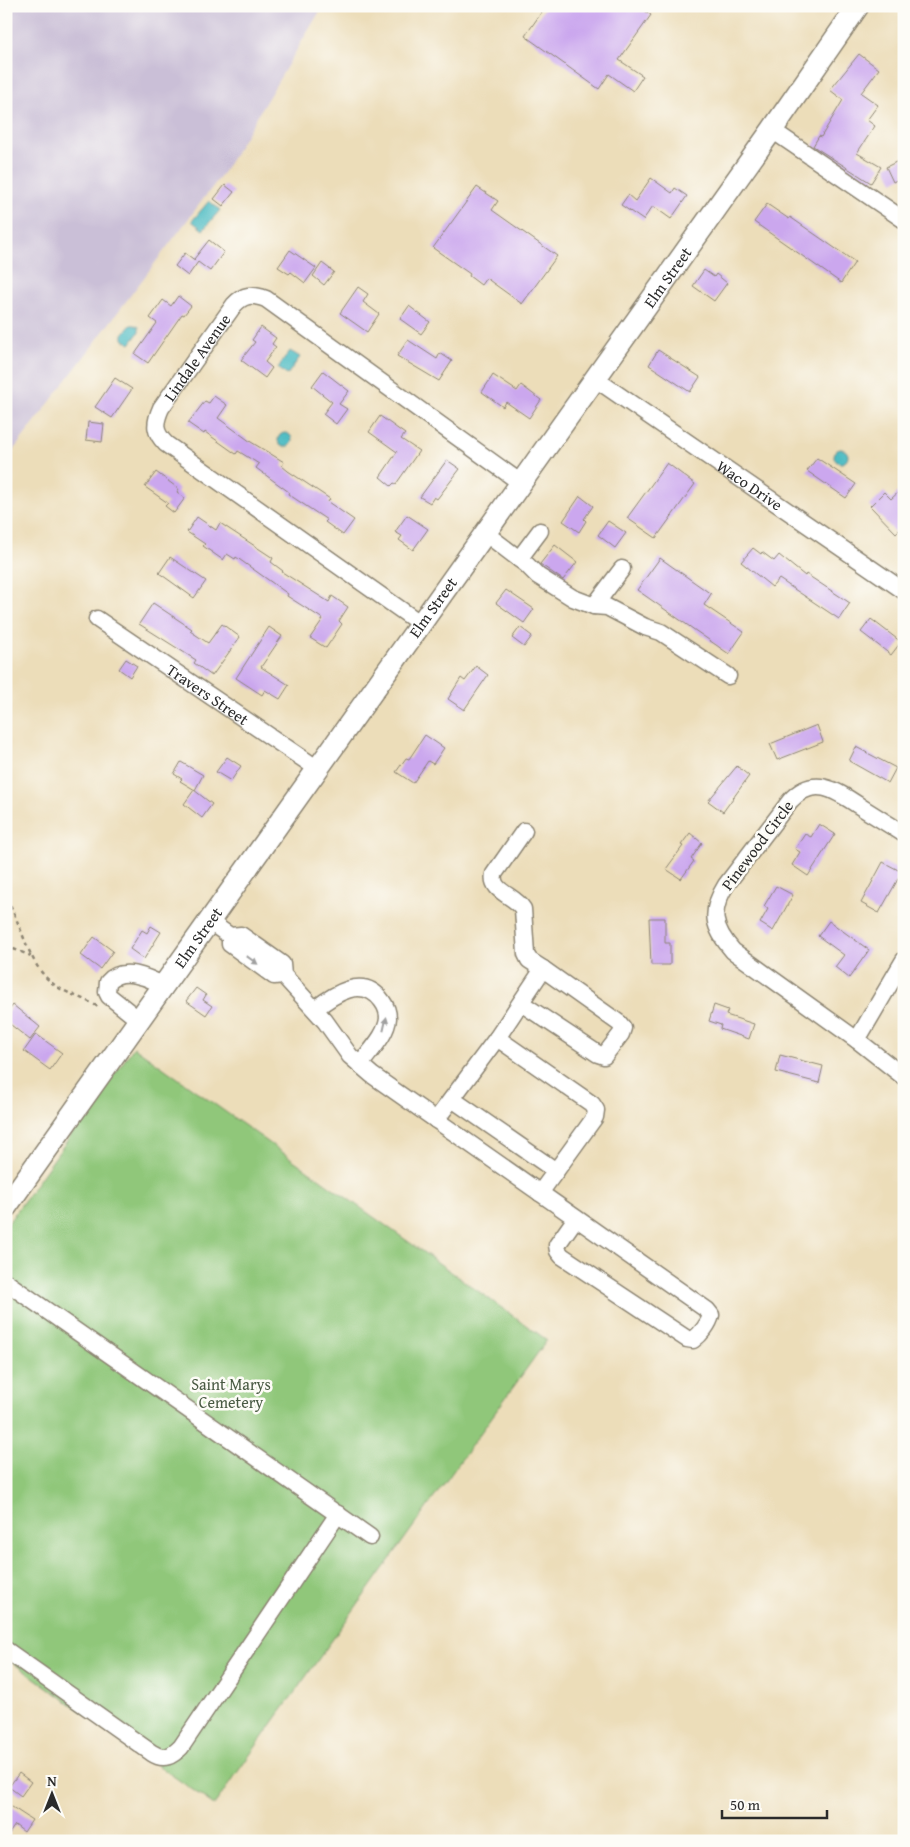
<svg xmlns="http://www.w3.org/2000/svg" width="910" height="1847" font-family="'Gentium Book Plus',serif">
<rect width="100%" height="100%" fill="#fdfcf7"/>
<filter id="ink" filterUnits="userSpaceOnUse"><feTurbulence type="fractalNoise" baseFrequency=".02" numOctaves="2"/><feDisplacementMap in="SourceGraphic" scale="10" xChannelSelector="R" yChannelSelector="G"/><feConvolveMatrix kernelMatrix="1 2 1 2 8 2 1 2 1" color-interpolation-filters="sRGB"/></filter>
<filter id="wash" filterUnits="userSpaceOnUse"><feTurbulence type="fractalNoise" baseFrequency=".0096" numOctaves="4" result="noise"/><feDisplacementMap in="SourceGraphic" scale="20" xChannelSelector="R" yChannelSelector="G"/><feGaussianBlur stdDeviation="1.12" result="paint"/><feColorMatrix in="noise" values="0 0 0 0 0 0 0 0 0 0 0 0 0 0 0 0 0 1.4 0 .05"/><feComposite in="paint" operator="in"/></filter>
<g filter="url(#wash)">
<rect width="100%" height="100%" fill="#ecddb9"/>
<!-- industrial -->
<polygon fill="#cabfd7" points="6,6 323,6 223,173 6,460"/>
<!-- green -->
<polygon fill="#90c77a" stroke="#5e7952" points="134,1047 547,1340 214,1805 6,1658 6,1226"/>
<!-- water -->
<g fill="#4dbcc3" stroke="#3c7477">
<polygon points="209,201 220,210 203,230 192,221"/>
<polygon points="131,325 135,325 139,327 139,332 130,344 123,339 123,334"/>
<polygon points="290,351 300,357 287,375 278,368"/>
<circle cx="285" cy="440" r="7"/>
<circle cx="841" cy="456" r="7"/>
</g>
<g id="blocks">
<!-- building -->
<g fill="#cba7ee">
<polygon points="546,6 638,6 651,15 619,60 643,76 633,91 609,74 599,89 525,36"/>
<polygon points="859,54 879,69 861,93 878,105 867,120 875,126 857,153 881,167 871,183 813,146 819,136 821,137 843,100 830,90"/>
<polygon points="904,158 904,176 893,182 886,167"/>
<polygon points="651,178 672,193 675,188 687,196 671,219 653,206 643,220 621,205 628,195 635,201"/>
<polygon points="225,185 234,192 223,206 214,199"/>
<polygon points="477,187 498,201 492,210 557,256 522,304 486,278 481,285 469,276 470,274 433,248"/>
<polygon points="767,204 789,219 790,217 855,262 841,283 754,222"/>
<polygon points="209,240 224,252 210,271 198,262 188,276 175,266 185,253 196,261 194,259"/>
<polygon points="290,250 316,268 305,283 291,272 289,274 278,267"/>
<polygon points="322,263 334,272 324,285 313,276"/>
<polygon points="704,270 714,277 716,274 727,283 714,301 693,286"/>
<polygon points="358,287 368,294 363,302 379,314 367,332 340,313"/>
<polygon points="178,296 191,306 184,315 182,314 148,363 135,354 157,323 150,318 163,300 171,306"/>
<polygon points="409,306 430,322 421,334 400,319"/>
<polygon points="261,327 276,338 272,344 276,347 265,362 272,368 265,378 241,360 255,342 252,340"/>
<polygon points="408,340 437,359 440,353 452,361 439,381 397,356"/>
<polygon points="658,350 700,377 690,392 649,365"/>
<polygon points="323,371 349,391 339,404 347,409 336,424 323,414 332,402 312,386"/>
<polygon points="493,375 517,391 521,385 541,400 529,418 506,402 503,407 482,392"/>
<polygon points="115,378 132,389 112,418 95,407"/>
<polygon points="214,396 227,405 218,418 251,442 284,462 282,466 288,471 330,499 328,502 354,520 343,535 325,522 327,520 288,494 289,492 256,468 259,464 238,451 236,454 205,432 204,434 188,423 205,401 209,403"/>
<polygon points="380,416 405,434 401,439 419,451 396,484 394,483 391,486 380,477 397,452 369,432"/>
<polygon points="88,422 104,424 102,442 86,440"/>
<polygon points="817,458 856,484 846,498 807,471"/>
<polygon points="447,460 460,469 437,499 434,497 430,503 420,497"/>
<polygon points="667,463 695,484 656,538 627,518"/>
<polygon points="156,472 179,489 177,492 185,498 174,513 165,506 168,503 145,487"/>
<polygon points="904,487 904,526 896,533 870,506 884,492 891,499"/>
<polygon points="580,496 593,506 584,519 586,521 579,532 563,521"/>
<polygon points="407,515 428,529 413,550 399,540 402,536 395,532"/>
<polygon points="197,517 216,530 220,523 273,558 271,562 283,571 282,572 329,602 332,596 348,607 339,621 342,624 326,648 310,638 323,619 287,596 288,594 236,557 235,559 227,554 223,560 203,546 205,544 187,532"/>
<polygon points="608,521 626,533 615,548 598,535"/>
<polygon points="555,545 577,562 563,580 540,564"/>
<polygon points="753,548 761,554 762,552 774,561 779,555 805,576 806,574 850,603 839,619 779,579 772,587 741,562"/>
<polygon points="170,557 206,581 194,598 159,573"/>
<polygon points="660,558 711,594 704,605 744,632 729,654 637,590"/>
<polygon points="506,590 534,609 524,623 496,603"/>
<polygon points="153,603 192,629 190,631 208,643 222,624 240,637 212,676 194,663 196,660 139,624"/>
<polygon points="871,619 901,642 891,655 861,632"/>
<polygon points="269,627 282,636 261,667 289,685 280,699 265,690 262,695 236,678"/>
<polygon points="520,627 532,636 524,647 512,638"/>
<polygon points="126,659 137,666 130,677 119,669"/>
<polygon points="476,666 488,675 464,710 448,699 461,678 465,681"/>
<polygon points="817,725 823,742 777,760 770,744"/>
<polygon points="425,735 444,748 433,764 428,761 413,783 396,772 406,758 409,759"/>
<polygon points="856,747 896,768 888,783 849,761"/>
<polygon points="227,757 241,766 231,781 216,772"/>
<polygon points="181,762 203,775 195,790 180,781 182,779 174,774"/>
<polygon points="737,766 749,776 723,812 708,801"/>
<polygon points="194,790 212,804 202,818 184,804"/>
<polygon points="819,824 835,834 808,876 792,865 800,852 795,849 805,834 811,837"/>
<polygon points="690,833 702,843 691,859 694,861 681,879 666,869 683,846 681,845"/>
<polygon points="883,862 902,872 879,913 861,903"/>
<polygon points="776,886 793,895 773,931 760,923 768,909 764,906"/>
<polygon points="649,918 665,918 665,943 670,943 670,965 651,965"/>
<polygon points="829,921 869,950 849,978 835,967 844,955 818,936"/>
<polygon points="151,926 161,932 144,959 130,949 142,930 147,933"/>
<polygon points="94,937 113,951 100,969 81,955"/>
<polygon points="196,988 206,995 203,1000 212,1006 206,1015 186,1001"/>
<polygon points="13,1005 40,1027 30,1040 6,1021 6,1014"/>
<polygon points="714,1005 728,1010 726,1015 754,1024 749,1039 720,1029 721,1025 709,1021"/>
<polygon points="36,1034 62,1053 50,1070 24,1051"/>
<polygon points="780,1055 823,1066 819,1083 776,1072"/>
<polygon points="19,1773 31,1782 21,1796 9,1787"/>
<polygon points="6,1803 32,1820 24,1832 15,1825 6,1838"/>
</g>
</g>
</g>
<g filter="url(#ink)">
<use href="#blocks" fill-opacity="0" stroke="#8c8472" stroke-width="1"/>
<g fill="none" stroke-linecap="round" stroke-linejoin="round">
<defs>
<g id="minor">
<polyline points="772,130 904,220"/>
<path id="s1" d="M594,378L904,591"/>
<polyline points="485,533 527,565 538,576 573,598 594,606 607,607 645,627 661,632 728,676"/>
<polyline points="519,559 540,531"/>
<polyline points="594,606 622,569"/>
<path id="s2" d="M97,619L318,769"/>
<path id="s3" d="M421,624L166,444C154,432 154,424 161,408L234,305C244,294 252,294 266,299L521,483"/>
<path d="M524,831L494,874C490,892 515,895 523,909L526,954L529,960L543,969"/>
<path d="M904,834C890,825 875,816 861,807C837,791 814,774 790,801L726,885C709,912 713,928 733,951L857,1040L904,1077"/>
<path d="M210,922L230,936L241,935L282,964L283,975L325,1021L350,1056L372,1075L707,1310L711,1315C709,1324 701,1334 693,1340L687,1339L562,1256L558,1251L557,1245L576,1218"/>
<polyline points="230,936 230,944 274,976 283,975"/>
<path d="M315,1009C333,995 363,974 382,1001C385,1005 388,1012 388,1018C387,1035 369,1052 360,1065"/>
<path d="M139,1020L109,996L107,992L108,982C122,965 149,978 164,986"/>
<polyline points="497,1038 543,969 619,1023 623,1028 621,1034 604,1056 598,1054 521,1003"/>
<polyline points="857,1040 904,960"/>
<polyline points="452,1099 556,1171"/>
<polyline points="436,1120 497,1038 592,1104 596,1110 595,1117 540,1193"/>
<polyline points="6,1282 370,1537"/>
<path d="M6,1650L152,1753C164,1761 172,1756 181,1747L338,1514"/>
</g>
<g id="major">
<path id="s4" d="M6,1207L772,130L858,6"/>
</g>
</defs>
<!-- minor casing -->
<use href="#minor" stroke="#8c8472" stroke-width="19"/>
<!-- major casing -->
<use href="#major" stroke="#8c8472" stroke-width="24"/>
<!-- path -->
<g stroke="#8c8472" stroke-width="2.5" stroke-dasharray="4 4" stroke-linecap="butt">
<path d="M6,899C24,927 27,966 56,986C69,995 85,998 98,1007"/>
<polyline points="6,946 31,956"/>
</g>
<!-- minor -->
<use href="#minor" stroke="#fff" stroke-width="16"/>
<!-- major -->
<use href="#major" stroke="#fff" stroke-width="21"/>
</g>
<!-- one-way arrows -->
<defs><path id="oneway-solid" d="M-6-.8H1V-3.2L6.5 0L1 3.2V.8H-6Z" transform="scale(1.25)"/></defs>
<g fill="#a0a0a0">
<use href="#oneway-solid" transform="translate(252 960) rotate(36)"/>
<use href="#oneway-solid" transform="translate(385 1024) rotate(-77)"/>
</g>
</g>
<g text-anchor="middle" dominant-baseline="central" stroke-width="5" stroke-linejoin="round" paint-order="stroke">
<!-- street labels -->
<g font-size="16" fill="#2b2b2b" stroke="#fdfcf7">
<text stroke="none"><textPath href="#s4" startOffset="1141">Elm Street</textPath></text>
<text stroke="none"><textPath href="#s3" startOffset="414">Lindale Avenue</textPath></text>
<text stroke="none"><textPath href="#s1" startOffset="189">Waco Drive</textPath></text>
<text stroke="none"><textPath href="#s4" startOffset="736">Elm Street</textPath></text>
<text stroke="none"><textPath href="#s2" startOffset="134">Travers Street</textPath></text>
<text transform="translate(757 845) rotate(-53)">Pinewood Circle</text>
<text stroke="none"><textPath href="#s4" startOffset="331">Elm Street</textPath></text>
</g>
<!-- park labels -->
<g font-size="16" fill="#495a43" stroke="#fdfcf7">
<text x="231" y="1384">Saint Marys<tspan x="231" dy="18">Cemetery</tspan></text>
</g>
</g>
<!-- margin -->
<rect width="910" height="1847" fill="none" stroke="#fdfcf7" stroke-width="25"/>
<!-- north arrow -->
<g transform="translate(52 1794)" stroke="#fdfcf7" stroke-width="4" paint-order="stroke">
<path d="M0-4L9 19L0 12L-9 19Z" fill="#2b2b2b"/>
<text y="-8" font-size="14" font-weight="bold" text-anchor="middle" fill="#2b2b2b">N</text>
</g>
<!-- scale -->
<path d="M722 1810v8h105v-8" fill="none" stroke="#2b2b2b" stroke-width="2.5"/>
<text x="730" y="1810" font-size="15" fill="#2b2b2b" stroke="#fdfcf7" stroke-width="4" paint-order="stroke">50 m</text>
</svg>
